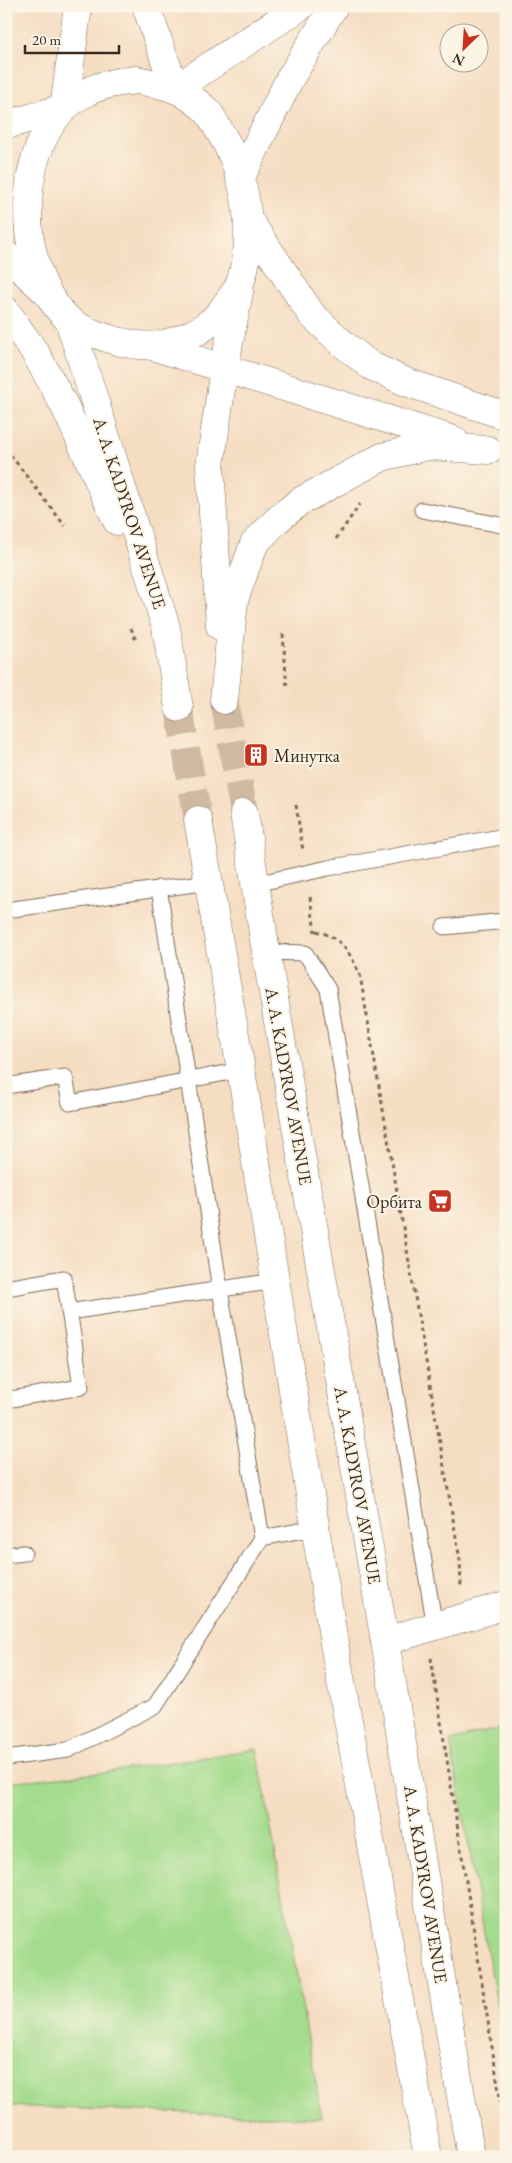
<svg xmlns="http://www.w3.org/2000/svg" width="512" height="2163" font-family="'EB Garamond',serif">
<rect width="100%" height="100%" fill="#fcf5e5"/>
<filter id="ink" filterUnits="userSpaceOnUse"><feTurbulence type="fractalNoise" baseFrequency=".02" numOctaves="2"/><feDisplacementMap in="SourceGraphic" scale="10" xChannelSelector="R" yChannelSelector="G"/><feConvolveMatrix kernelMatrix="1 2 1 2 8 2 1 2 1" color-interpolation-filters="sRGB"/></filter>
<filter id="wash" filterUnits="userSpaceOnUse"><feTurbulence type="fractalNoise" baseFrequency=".0096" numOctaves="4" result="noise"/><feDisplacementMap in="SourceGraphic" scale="20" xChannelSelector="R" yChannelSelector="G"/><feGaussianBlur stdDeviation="1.12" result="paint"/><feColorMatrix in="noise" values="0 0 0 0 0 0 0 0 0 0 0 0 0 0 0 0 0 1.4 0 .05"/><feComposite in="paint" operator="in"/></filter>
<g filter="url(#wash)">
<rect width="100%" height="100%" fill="#f5ddc2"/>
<!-- green -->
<g fill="#a4dc8e" stroke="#708356">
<polygon points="506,1727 506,2056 450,1741"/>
<polygon points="257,1749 322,2118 6,2106 6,1782 100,1773"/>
</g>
</g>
<g filter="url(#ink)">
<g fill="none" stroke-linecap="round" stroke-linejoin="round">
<!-- primary-tunnel -->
<g stroke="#d0b9a1" stroke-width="28" stroke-dasharray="28 14" stroke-linecap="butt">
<polyline points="224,700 244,813"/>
<polyline points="179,708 198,820"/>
</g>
<defs>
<g id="service">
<polyline points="422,510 506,526"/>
<polyline points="255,884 328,868 506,836"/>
<polyline points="159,888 220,1290 262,1538"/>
<polyline points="6,910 209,882"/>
<polyline points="444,927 506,921"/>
<polyline points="266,952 305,953 328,989 435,1627"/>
<polyline points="6,1086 65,1077 70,1103 241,1070"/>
<polyline points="6,1288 64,1278 81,1387 6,1400"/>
<polyline points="69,1312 275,1281"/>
<polyline points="6,1555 24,1553"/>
<polyline points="6,1758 68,1750 155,1706 262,1538 314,1528"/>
</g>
<polyline id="minor" points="385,1641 506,1605"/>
<g id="tertiary">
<polyline points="146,6 175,89"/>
<polyline points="64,108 78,6"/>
</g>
<g id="secondary">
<polyline points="175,89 301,6"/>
<polyline points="240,179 289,80 334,6"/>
</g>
<g id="primary">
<path d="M137,80C149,83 164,84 175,89C185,93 199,103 207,111C211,115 214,122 217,127C245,170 257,230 241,280C239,289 230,298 225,306C212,327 187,338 164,344C147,348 127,344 110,339C97,335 79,329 68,319C12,268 12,131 85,93C101,84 118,82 137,80Z"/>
<polyline points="6,125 64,108"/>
<polyline points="248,219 312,315 342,343 371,366 406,382 506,416"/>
<polyline points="6,255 42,288"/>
<polyline points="6,311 36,354 65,407 117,521"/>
<polyline points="69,320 166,627 179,708"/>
<polyline points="152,346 454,440"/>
<polyline points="220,626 210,465 224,369 239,292"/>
<polyline points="224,700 234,600 254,544 277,520 299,502 382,457 428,446 488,450"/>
<polyline points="244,813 266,952 385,1641 471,2157"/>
<polyline points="198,820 241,1070 335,1649 428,2157"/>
</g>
</defs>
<!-- service casing -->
<use href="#service" stroke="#7c6957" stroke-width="17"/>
<!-- minor casing -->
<use href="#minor" stroke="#7c6957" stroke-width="29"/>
<!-- tertiary casing -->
<use href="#tertiary" stroke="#7c6957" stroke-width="29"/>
<!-- secondary casing -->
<use href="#secondary" stroke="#7c6957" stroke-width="29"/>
<!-- primary casing -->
<use href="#primary" stroke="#7c6957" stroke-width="29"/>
<!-- path -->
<g stroke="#7c6957" stroke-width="3" stroke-dasharray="4 4" stroke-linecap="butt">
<polyline points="6,449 65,526"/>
<polyline points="336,539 360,504"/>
<polyline points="131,628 136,641"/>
<polyline points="283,634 287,689"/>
<polyline points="296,805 303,851"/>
<polyline points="310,897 315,932"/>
<path d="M316,931C342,937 350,953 360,975L460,1560L461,1587"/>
<polyline points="431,1658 506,2136"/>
</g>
<!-- service -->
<use href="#service" stroke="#fff" stroke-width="15"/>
<!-- minor -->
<use href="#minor" stroke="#fff" stroke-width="28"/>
<!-- tertiary -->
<use href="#tertiary" stroke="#fff" stroke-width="28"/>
<!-- secondary -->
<use href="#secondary" stroke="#fff" stroke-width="28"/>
<!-- primary -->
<use href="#primary" stroke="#fff" stroke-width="28"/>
</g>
</g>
<!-- icons -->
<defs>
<symbol id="building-square" viewBox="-11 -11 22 22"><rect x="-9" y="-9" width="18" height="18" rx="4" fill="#c8321e" stroke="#fcf5e5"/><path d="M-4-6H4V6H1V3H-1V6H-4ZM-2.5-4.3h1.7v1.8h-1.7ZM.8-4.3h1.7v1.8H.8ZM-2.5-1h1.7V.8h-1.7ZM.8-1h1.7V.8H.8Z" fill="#fff"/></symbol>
<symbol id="supermarket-square" viewBox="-11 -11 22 22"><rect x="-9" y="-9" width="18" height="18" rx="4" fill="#c8321e" stroke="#fcf5e5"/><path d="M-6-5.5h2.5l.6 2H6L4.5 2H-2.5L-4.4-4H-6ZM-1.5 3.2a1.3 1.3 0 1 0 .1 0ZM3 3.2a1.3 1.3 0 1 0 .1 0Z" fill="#fff"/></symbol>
</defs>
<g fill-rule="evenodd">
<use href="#building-square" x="242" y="741" width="28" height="28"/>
<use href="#supermarket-square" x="426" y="1187" width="28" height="28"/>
</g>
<g text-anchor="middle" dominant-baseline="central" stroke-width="4" stroke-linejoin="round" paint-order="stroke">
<!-- street labels -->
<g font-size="18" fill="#3b2a1e" stroke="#fcf5e5">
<text transform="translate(130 513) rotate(72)">A. A. KADYROV AVENUE</text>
<text transform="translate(289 1086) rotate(80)">A. A. KADYROV AVENUE</text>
<text transform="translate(358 1485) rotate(80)">A. A. KADYROV AVENUE</text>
<text transform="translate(426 1884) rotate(81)">A. A. KADYROV AVENUE</text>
</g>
<!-- poi labels -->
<g font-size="18" fill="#3b2a1e" stroke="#fcf5e5" text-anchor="start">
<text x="274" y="755">Минутка</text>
<text x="422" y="1201" text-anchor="end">Орбита</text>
</g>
</g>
<!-- margin -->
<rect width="512" height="2163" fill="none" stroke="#fcf5e5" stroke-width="25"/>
<!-- north arrow -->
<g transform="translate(464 48) rotate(205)"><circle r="24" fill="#fcf5e5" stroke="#afa495"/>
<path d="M0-4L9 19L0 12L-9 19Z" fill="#c8321e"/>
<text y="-8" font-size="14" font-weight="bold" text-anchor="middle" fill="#3b2a1e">N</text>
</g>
<!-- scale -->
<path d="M25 45v8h94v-8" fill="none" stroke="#3b2a1e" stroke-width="2.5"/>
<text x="32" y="45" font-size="15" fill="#3b2a1e" stroke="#fcf5e5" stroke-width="4" paint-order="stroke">20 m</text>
</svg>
